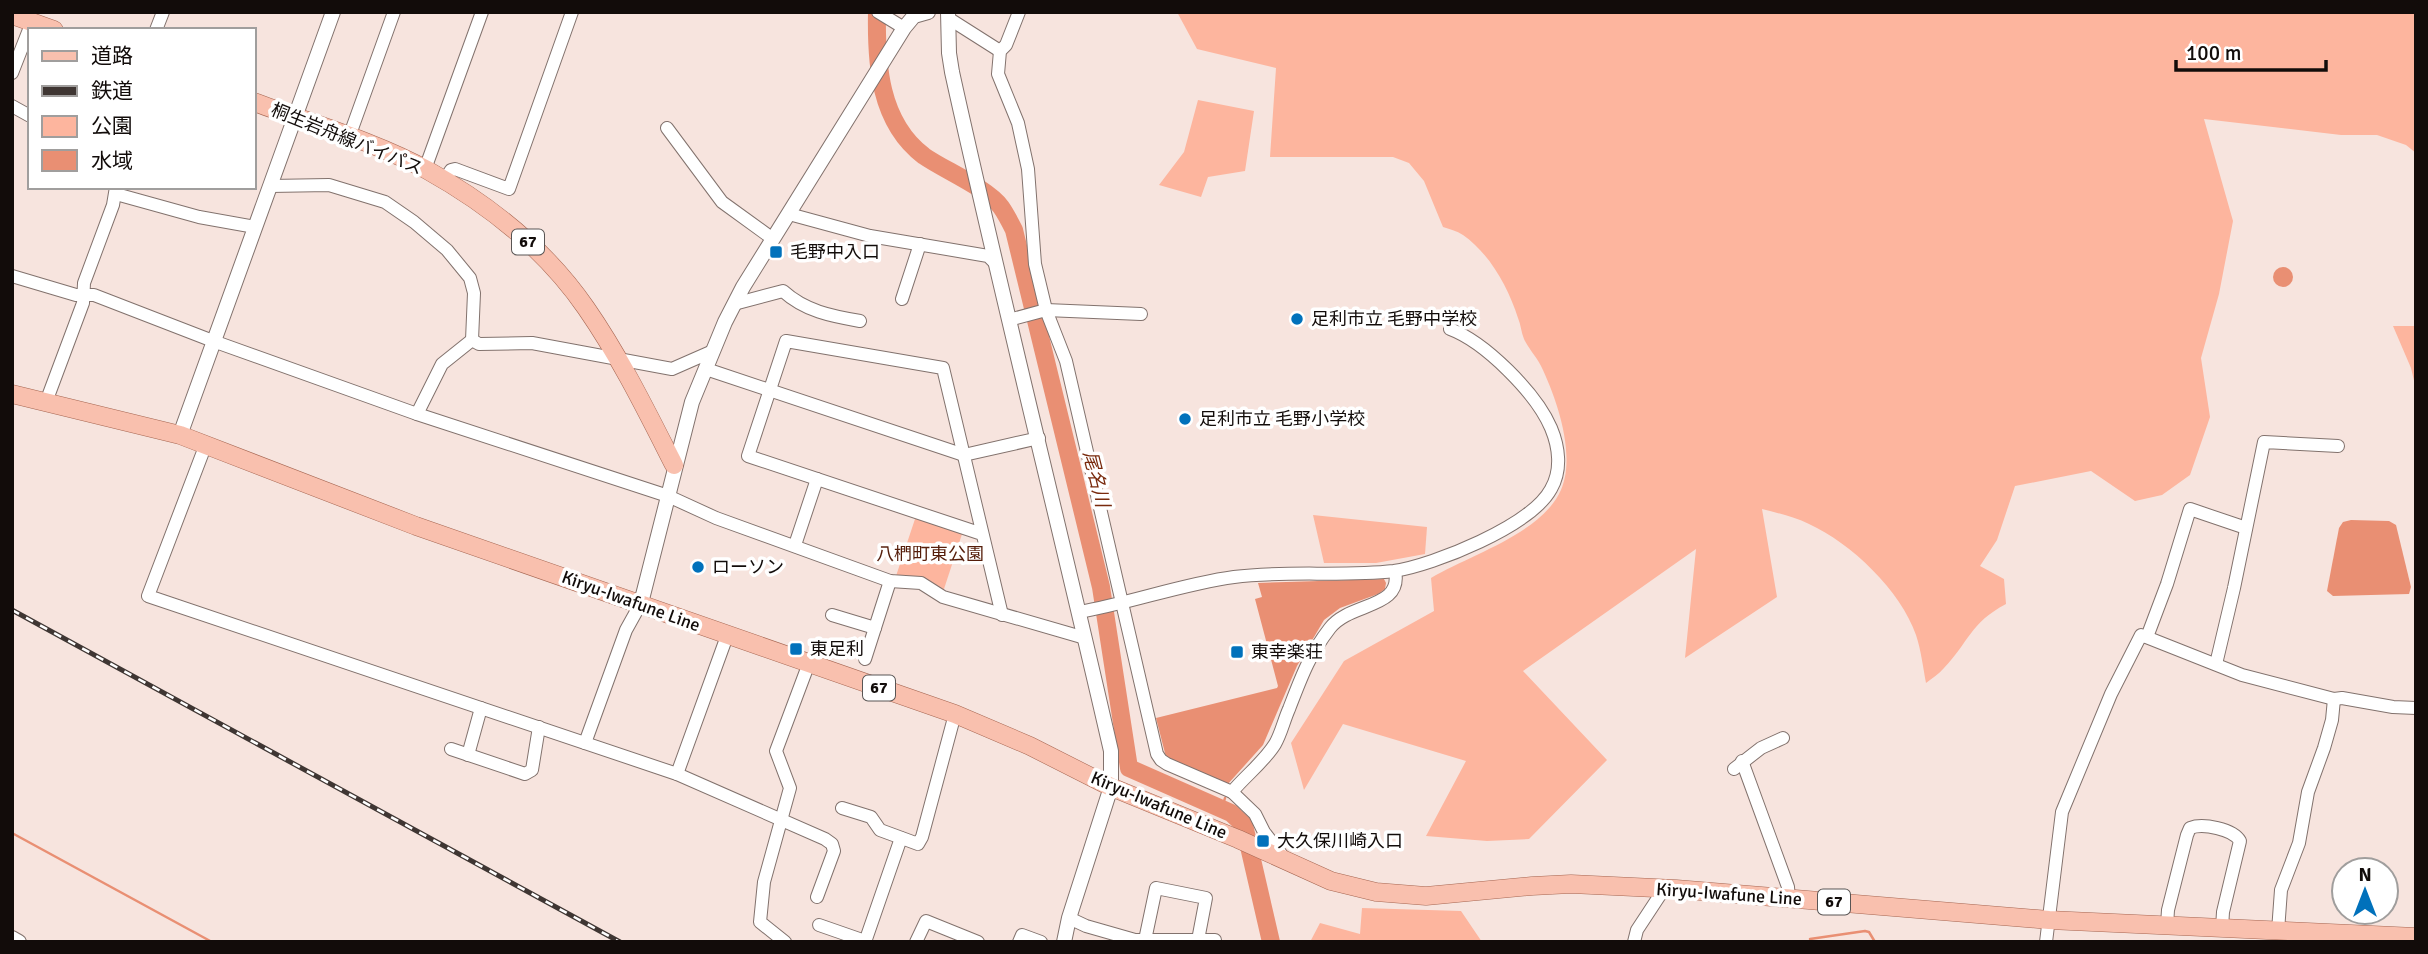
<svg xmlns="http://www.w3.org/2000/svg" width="2428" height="954" font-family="Signika,'Noto Sans JP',sans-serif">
<rect width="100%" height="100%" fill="#f7e4de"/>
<!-- green -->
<g fill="#fdb59e">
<path d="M1177,12H2416V153L2406,145L2377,135H2341L2204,119L2233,221L2219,294L2201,358L2210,417L2190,475L2162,495L2135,501L2091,471L2015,486L1997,540L1980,566L2004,579L2006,604C1970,623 1969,642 1944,668C1939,674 1932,678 1926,683C1923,667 1921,650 1916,635C1901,591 1851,543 1809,524C1794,517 1778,513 1762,509L1777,597L1685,658L1696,549L1523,671L1607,760L1529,839L1487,841L1426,836L1466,761L1343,724L1304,790L1291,743L1344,661L1434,611L1431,578C1470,555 1537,535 1559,494C1578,459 1557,399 1541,366C1536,356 1528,348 1524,339C1521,332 1521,325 1518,318C1508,287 1490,254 1463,235C1457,231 1449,229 1443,227L1424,181L1409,163L1393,157H1270L1276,68L1197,49Z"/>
<polygon points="1198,100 1254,111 1245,171 1208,177 1201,197 1159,185 1184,152"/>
<polygon points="2393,326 2416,326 2416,389 2411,368"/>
<polygon points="1313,515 1427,527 1425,554 1376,563 1324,563"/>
<polygon points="916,516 963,531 943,592 896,576"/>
<polygon points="1362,908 1461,911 1482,942 1310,942 1320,923 1360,934"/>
</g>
<!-- water -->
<g fill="#e98f73">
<circle cx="2283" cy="277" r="10"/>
<polygon points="2351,520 2389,521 2396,525 2411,587 2409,594 2333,596 2327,591 2339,528 2343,522"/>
<polygon points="1384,579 1386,583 1385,589 1378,594 1340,608 1324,620 1297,666 1263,745 1227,785 1166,757 1156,718 1277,688 1278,686 1255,599 1262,597 1258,583"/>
</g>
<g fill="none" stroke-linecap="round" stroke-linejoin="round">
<!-- stream -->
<g stroke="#e98f73" stroke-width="2.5">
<polyline points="1222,808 1225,798"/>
<polyline points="12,833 212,942"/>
<polyline points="1810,939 1865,931 1869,932 1875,942"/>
</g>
<!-- river -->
<path stroke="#e98f73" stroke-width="18" d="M877,12C876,63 879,122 924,156C944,170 987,188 1001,207C1006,214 1010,222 1014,230L1101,587L1129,768L1231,813L1244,825L1271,942"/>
<defs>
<g id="minor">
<polyline points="878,12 904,28"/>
<polyline points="1019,12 1006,45 1000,51 998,74 1018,123 1028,169 1035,264 1046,310 1066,361 1157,754 1161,760 1167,764 1232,792 1255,814 1264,832 1285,859"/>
<polyline points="948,18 1000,51"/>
<polyline points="156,30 163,12"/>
<polyline points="12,73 32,22"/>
<polyline points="12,106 30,116"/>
<polyline points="667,128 722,202 773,239"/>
<polyline points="349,137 394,12"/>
<polyline points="425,169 482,12"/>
<polyline points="444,181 451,170 455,169 509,189 572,12"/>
<polyline points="270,186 329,185 385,202 414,222 447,250 470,278 474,293 472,340"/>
<polyline points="116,194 199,217 255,227"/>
<polyline points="789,214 870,236 988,256 995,263"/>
<polyline points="12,276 76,295 94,295 213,341 417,414 668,496 716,518 890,581 921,583 943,597 1085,638"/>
<polyline points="902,299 920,244"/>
<path d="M734,304L783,291C805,311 831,316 860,321"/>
<polyline points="1009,320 1046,310 1141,314"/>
<polyline points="472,340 479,344 532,343 672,369 713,351"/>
<polyline points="706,369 964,455 1039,438"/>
<polyline points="46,402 83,303 84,283 113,205 116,187"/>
<polyline points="417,414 442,364 472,340"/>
<polyline points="206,444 148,596 677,774 825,839 832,844 834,851 817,897"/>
<polyline points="982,534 748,456 786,341 943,368 1002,615"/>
<polyline points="795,545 817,479"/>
<path d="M1079,612C1131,603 1182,584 1234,577C1287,570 1341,577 1394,571C1434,565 1531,526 1551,489C1562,470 1559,447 1551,428C1536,393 1485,342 1450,329"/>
<polyline points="832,615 875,628"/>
<polyline points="2147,637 2167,584 2190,509 2246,528"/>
<polyline points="865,659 890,581"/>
<polyline points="2216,664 2234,588 2264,442 2338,446"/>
<polyline points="585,743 626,630 641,603"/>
<polyline points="451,749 525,774 532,770 539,727"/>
<polyline points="468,755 481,708"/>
<polyline points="1742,761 1788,887 1789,899"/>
<polyline points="1734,769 1761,748 1783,738"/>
<polyline points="677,774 727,636"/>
<path d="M1232,792C1245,776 1264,762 1275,744C1281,734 1284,720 1289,709C1301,678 1309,655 1330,628C1350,602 1403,609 1395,571"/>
<polyline points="842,808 871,817 880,830 918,844 922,837 955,714"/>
<polyline points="1069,918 1086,926 1135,940 1215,940"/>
<polyline points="819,925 865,941"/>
<path d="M2167,925L2168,910L2187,835L2190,828C2203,823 2233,829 2240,841L2223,912L2222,928"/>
<polyline points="2278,931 2281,890 2299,843 2308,792 2324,748 2332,720 2334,699"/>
<polyline points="1145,940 1156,888 1206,898 1198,940"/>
<polyline points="785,942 760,922 764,882 790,788 776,751 809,663"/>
<polyline points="865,942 901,838"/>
<polyline points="916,942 926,921 978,942"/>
<polyline points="1019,942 1022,935 1041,942"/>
<polyline points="1634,942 1637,930 1664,889"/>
<polyline points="2046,942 2062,812 2111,694 2141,635 2242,675 2334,699 2342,698 2393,707 2416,708"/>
</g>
<g id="tertiary">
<path d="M948,12L949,53L952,72C1002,299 1059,524 1111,751V787L1069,918L1064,942"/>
<polyline points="180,435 333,12"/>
<polyline points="641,603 692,402 725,322 743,287 904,28 914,16 928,12"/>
<polyline points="12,938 19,942"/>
</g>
<g id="primary">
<polyline points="12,15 54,30"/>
<path d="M254,102C310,123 374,141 427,170C488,204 546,250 586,308C620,357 647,412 674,465"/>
<polyline points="12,394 180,435 416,526 955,714 1030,746 1111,787 1238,839 1331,881 1376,892 1426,896 1532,886 1571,884 1676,889 2049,920 2416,937"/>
</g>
</defs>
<!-- minor casing -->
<use href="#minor" stroke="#82726d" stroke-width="14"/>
<!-- tertiary casing -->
<use href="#tertiary" stroke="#82726d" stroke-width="16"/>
<!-- primary casing -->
<use href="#primary" stroke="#a66652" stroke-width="19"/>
<!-- minor -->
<use href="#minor" stroke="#fff" stroke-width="12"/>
<!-- tertiary -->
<use href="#tertiary" stroke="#fff" stroke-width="14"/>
<!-- primary -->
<use href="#primary" stroke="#f9c0ae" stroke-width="18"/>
<defs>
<polyline id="rail" points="12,610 620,942"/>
</defs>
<!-- rail casing -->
<use href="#rail" stroke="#3f3633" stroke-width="5"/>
<!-- rail -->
<use href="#rail" stroke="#fff" stroke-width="2.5" stroke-dasharray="8" stroke-linecap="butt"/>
</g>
<!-- markers -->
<g fill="#0171bb" stroke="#fff" stroke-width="2.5">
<rect x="769" y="245" width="14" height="14" rx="3.5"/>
<circle cx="1297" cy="319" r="7"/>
<circle cx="1185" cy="419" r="7"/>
<circle cx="698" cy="567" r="7"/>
<rect x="789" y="642" width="14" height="14" rx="3.5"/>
<rect x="1230" y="645" width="14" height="14" rx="3.5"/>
<rect x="1256" y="834" width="14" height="14" rx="3.5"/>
</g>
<g text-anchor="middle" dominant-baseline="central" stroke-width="7" stroke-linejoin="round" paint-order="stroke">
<!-- shield labels -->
<g fill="#fff" stroke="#595554" stroke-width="2">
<rect x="512" y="229.5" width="32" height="25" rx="5"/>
<rect x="863" y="675.5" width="32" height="25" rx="5"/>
<rect x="1818" y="889.5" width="32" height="25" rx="5"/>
</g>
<g font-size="16" font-weight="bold" fill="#120c0a">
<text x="528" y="242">67</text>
<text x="879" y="688">67</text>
<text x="1834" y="902">67</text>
</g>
<!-- street labels -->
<g font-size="18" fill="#120c0a" stroke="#fff">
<text transform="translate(347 139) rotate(22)">桐生岩舟線バイパス</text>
<text transform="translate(631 601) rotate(20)">Kiryu-Iwafune Line</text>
<text transform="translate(1159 805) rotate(23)">Kiryu-Iwafune Line</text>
<text transform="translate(1729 894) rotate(4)">Kiryu-Iwafune Line</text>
</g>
<!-- poi labels -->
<g font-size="18" fill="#120c0a" stroke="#fff" text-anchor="start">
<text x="790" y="252">毛野中入口</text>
<text x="1311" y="319">足利市立 毛野中学校</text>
<text x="1199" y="419">足利市立 毛野小学校</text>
<text x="712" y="567">ローソン</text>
<text x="810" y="649">東足利</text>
<text x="1251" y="652">東幸楽荘</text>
<text x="1277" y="841">大久保川崎入口</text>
</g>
<!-- park labels -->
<g font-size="18" fill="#551d0a" stroke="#fff">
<text x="930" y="554">八椚町東公園</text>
</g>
<!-- water labels -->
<g font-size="19" font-style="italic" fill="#792a0d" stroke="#fff">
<text transform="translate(1096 479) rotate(76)">尾名川</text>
</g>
</g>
<!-- border -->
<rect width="2428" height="954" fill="none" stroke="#120c0a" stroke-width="28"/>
<!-- legend -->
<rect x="28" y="28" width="228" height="161" fill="#ffffff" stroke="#a09e9d" stroke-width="2"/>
<rect x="42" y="51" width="35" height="10" fill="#f9c0ae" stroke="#a09e9d" stroke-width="2"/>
<text x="91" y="63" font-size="21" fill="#120c0a">道路</text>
<rect x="42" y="86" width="35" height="10" fill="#3f3633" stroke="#a09e9d" stroke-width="2"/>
<text x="91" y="98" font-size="21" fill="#120c0a">鉄道</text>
<rect x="42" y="116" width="35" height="21" fill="#fdb59e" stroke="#a09e9d" stroke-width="2"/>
<text x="91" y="133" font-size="21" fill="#120c0a">公園</text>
<rect x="42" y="150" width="35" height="21" fill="#e98f73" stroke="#a09e9d" stroke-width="2"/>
<text x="91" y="168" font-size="21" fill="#120c0a">水域</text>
<!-- north arrow -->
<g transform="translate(2365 891)"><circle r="33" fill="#ffffff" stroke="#a09e9d" stroke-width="2"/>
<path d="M0-5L12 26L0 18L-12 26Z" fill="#0171bb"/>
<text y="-10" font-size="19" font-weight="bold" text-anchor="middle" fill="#120c0a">N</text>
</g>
<!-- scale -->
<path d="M2176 60v10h150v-10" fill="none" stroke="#120c0a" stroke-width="3.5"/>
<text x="2186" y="60" font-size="21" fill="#120c0a" stroke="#ffffff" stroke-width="5" paint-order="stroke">100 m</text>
</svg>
